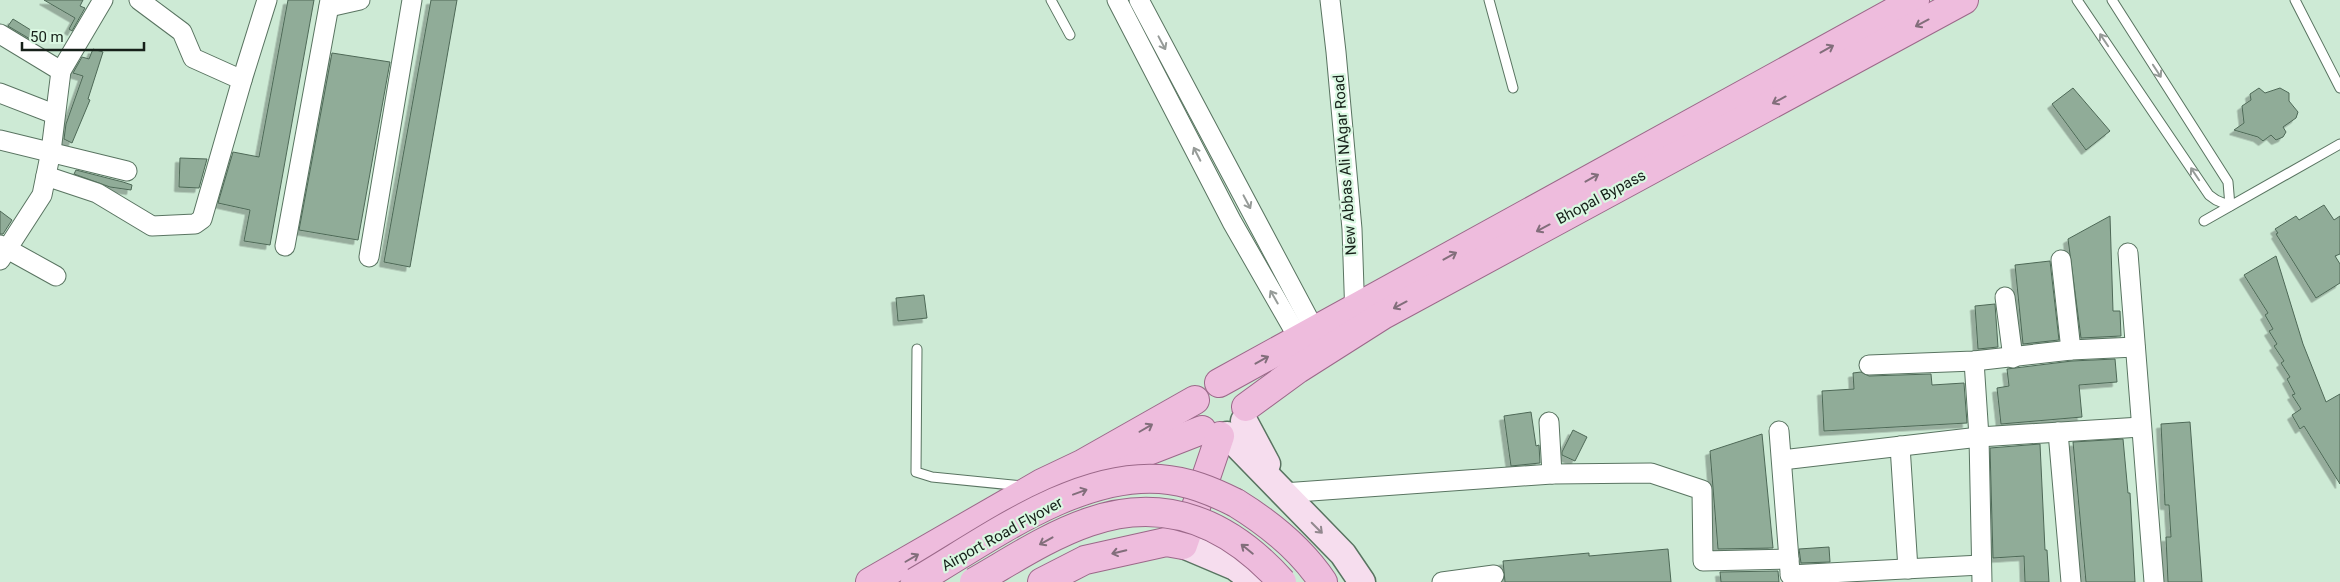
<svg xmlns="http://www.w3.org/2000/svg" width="2340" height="582" font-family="Roboto,sans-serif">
<defs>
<filter id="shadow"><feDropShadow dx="-4.5" dy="4.5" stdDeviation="0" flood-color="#0004"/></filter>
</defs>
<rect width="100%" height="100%" fill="#cdead5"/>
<!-- building -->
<g fill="#90ac98" stroke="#4e6957" filter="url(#shadow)">
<polygon points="44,0 83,0 80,6 85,8 72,31 69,29 75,18"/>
<polygon points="288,0 314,0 270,245 244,241 250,210 218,203 233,152 259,157"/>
<polygon points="431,0 457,0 410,267 384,262"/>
<polygon points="13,19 34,32 30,39 8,26"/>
<polygon points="93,49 103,52 88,99 90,100 72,143 64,139 66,124 83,76 73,73 82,57 89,59"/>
<polygon points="332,53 390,62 358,240 299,230"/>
<polygon points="2073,88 2110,131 2086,150 2052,104"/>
<polygon points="2259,88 2265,93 2280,88 2289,93 2289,101 2298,112 2296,118 2283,127 2286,132 2283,137 2276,140 2271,135 2263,141 2258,137 2234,130 2244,123 2242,106 2251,100 2250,94"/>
<polygon points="180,158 207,159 199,188 179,187"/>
<polygon points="76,170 123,182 132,185 131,190 110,187 74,174"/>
<polygon points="2324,205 2334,220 2340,216 2340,254 2335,256 2340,264 2340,283 2316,298 2276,234 2278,233 2275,229 2296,216 2299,220"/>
<polygon points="0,211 12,220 3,234 0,234"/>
<polygon points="2110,216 2113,311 2120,311 2121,336 2081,338 2068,239"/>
<polygon points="2276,256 2303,344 2326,402 2340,394 2340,484 2304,426 2300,429 2292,415 2301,409 2292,395 2295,394 2287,379 2290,377 2281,363 2284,361 2274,346 2277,344 2269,331 2273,329 2265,315 2268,313 2244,275"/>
<polygon points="2050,261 2059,340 2023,344 2015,265"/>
<polygon points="924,295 927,318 898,321 896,298"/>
<polygon points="1995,304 1998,347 1978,349 1975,306"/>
<polygon points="2115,359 2117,382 2079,385 2082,417 2001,424 1997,388 2009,386 2007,369 2072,361"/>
<polygon points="1861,372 1869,376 1931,374 1932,385 1964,383 1967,423 1824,431 1822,391 1854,389 1853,373"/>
<polygon points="1531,412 1536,446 1539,445 1540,463 1511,466 1504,416"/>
<polygon points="2190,422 2202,582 2168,582 2166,537 2171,537 2169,505 2165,505 2161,424"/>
<polygon points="1573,430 1587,437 1575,461 1562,455 1562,452"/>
<polygon points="1762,434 1773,548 1718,549 1710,451"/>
<polygon points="2123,439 2128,493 2130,493 2135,582 2086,582 2073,442"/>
<polygon points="2040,444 2045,550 2047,550 2049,582 2025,582 2024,556 1993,558 1990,448"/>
<polygon points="1829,547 1830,562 1801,563 1799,549"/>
<polygon points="1668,549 1671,582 1505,582 1503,561 1589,553 1589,556"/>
<polygon points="1778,571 1779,582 1721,582 1720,572"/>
</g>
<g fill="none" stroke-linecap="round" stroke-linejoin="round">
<defs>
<g id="lane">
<polyline points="1051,0 1070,35"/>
<polyline points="1489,0 1513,88"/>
<polyline points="2077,0 2209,195 2216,200 2230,206 2228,182 2112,0"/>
<polyline points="2295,0 2340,88"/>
<polyline points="2204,221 2340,144"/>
<polyline points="917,349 916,472 932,477 1022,486"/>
</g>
<g id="street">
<polyline points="1117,0 1232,222 1299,339"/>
<polyline points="1139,0 1315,331"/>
<polyline points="1330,0 1336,52 1352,229 1355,318"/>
<polyline points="329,7 360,0"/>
<polyline points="0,34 61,71"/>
<polyline points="242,80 267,0"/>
<polyline points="0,93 54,114"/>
<polyline points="0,140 127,171"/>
<polyline points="46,176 97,193 152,226 195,224 202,219 242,80 193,58 182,32 139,0"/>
<polyline points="0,245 56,276"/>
<polyline points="285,246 330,0"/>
<polyline points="2128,253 2154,582"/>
<polyline points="369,257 412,0"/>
<polyline points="0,260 42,195 51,151 61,71 103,0"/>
<polyline points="2061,260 2071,350"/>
<polyline points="2005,297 2013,358"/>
<polyline points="1974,361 1979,437 1982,582"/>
<polyline points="1869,365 1974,361 2071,350 2135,347"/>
<polyline points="1549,422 1552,474"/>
<polyline points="1779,431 1790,572"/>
<polyline points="2058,432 2071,582"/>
<polyline points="1900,446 1908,569"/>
<polyline points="1782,460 1979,437 2141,427"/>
<polyline points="1283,493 1552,474 1651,473 1702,490 1703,561 1789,559"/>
<polyline points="1790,575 1981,565"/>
<polyline points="1442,582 1494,575"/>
</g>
<g id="secondary">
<polyline points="1244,421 1267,464"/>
<polyline points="1227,435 1343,554 1362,582"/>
<polyline points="1183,545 1235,567 1255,582"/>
</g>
<g id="primary">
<polyline points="1219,383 1915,0"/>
<polyline points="1246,407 1298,369 1383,315 1964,0"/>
<polyline points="1103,460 1143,453 1202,430"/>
<path d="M1236,503C1270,524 1301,549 1323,582"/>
<polyline points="870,582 1042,483 1082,464 1195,400"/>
<polyline points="1042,582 1085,560 1166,542 1183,545 1220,436"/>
</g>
</defs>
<!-- lane casing -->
<use href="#lane" stroke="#597461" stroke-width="11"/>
<!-- street casing -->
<use href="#street" stroke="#597461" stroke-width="21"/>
<!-- secondary casing -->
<use href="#secondary" stroke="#597461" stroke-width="29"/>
<!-- primary casing -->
<use href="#primary" stroke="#9b6889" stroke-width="30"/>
<!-- lane -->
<use href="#lane" stroke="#fff" stroke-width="9"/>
<!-- street -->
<use href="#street" stroke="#fff" stroke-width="19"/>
<!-- secondary -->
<use href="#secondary" stroke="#f6ddee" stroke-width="26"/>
<!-- primary -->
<use href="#primary" stroke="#eebcdd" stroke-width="28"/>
<defs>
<g id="primary-bridge">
<path d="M915,582C986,541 1075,473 1160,479C1188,481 1212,491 1236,503"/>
<path d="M974,582C1011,561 1048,536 1089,522C1166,495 1230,524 1282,582"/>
</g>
</defs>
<!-- primary-bridge casing -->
<use href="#primary-bridge" stroke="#9b6889" stroke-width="30" stroke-linecap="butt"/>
<!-- primary-bridge -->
<use href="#primary-bridge" stroke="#eebcdd" stroke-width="28"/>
</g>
<!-- one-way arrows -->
<defs><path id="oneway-shaft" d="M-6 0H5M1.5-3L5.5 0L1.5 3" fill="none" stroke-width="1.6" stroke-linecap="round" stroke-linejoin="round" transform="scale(1.25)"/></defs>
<g stroke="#826e7b">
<use href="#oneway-shaft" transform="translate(1922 23) rotate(152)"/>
<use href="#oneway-shaft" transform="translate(1827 49) rotate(-29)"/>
<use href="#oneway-shaft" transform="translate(1779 100) rotate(152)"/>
<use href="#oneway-shaft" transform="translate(1592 178) rotate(-29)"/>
<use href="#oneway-shaft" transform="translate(1543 228) rotate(152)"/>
<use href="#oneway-shaft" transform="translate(1450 256) rotate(-29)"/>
<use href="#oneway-shaft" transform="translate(1400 305) rotate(152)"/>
<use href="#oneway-shaft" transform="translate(1262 360) rotate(-29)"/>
<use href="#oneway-shaft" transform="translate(1146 428) rotate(-30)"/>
<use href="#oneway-shaft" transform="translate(1080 492) rotate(-20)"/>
<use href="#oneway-shaft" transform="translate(1046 541) rotate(151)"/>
<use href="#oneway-shaft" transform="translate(1247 549) rotate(-141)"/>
<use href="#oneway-shaft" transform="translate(1119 552) rotate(167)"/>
<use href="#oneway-shaft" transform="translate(912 558) rotate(-30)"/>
</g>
<g stroke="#969b98">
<use href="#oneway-shaft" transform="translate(2104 40) rotate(-124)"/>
<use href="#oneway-shaft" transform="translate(1162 43) rotate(62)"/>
<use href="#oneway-shaft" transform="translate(2157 71) rotate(57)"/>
<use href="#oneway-shaft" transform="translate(1197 154) rotate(-117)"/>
<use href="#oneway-shaft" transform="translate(2195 174) rotate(-124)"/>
<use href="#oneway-shaft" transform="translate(1247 202) rotate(62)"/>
<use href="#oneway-shaft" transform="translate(1274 297) rotate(-120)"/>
</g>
<use stroke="#91888e" href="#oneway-shaft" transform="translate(1317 528) rotate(45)"/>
<g text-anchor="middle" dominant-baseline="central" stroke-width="4.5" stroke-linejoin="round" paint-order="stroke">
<!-- street labels -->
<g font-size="15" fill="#162019" stroke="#daf8e2">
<text transform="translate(1345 165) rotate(-94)">New Abbas Ali NAgar Road</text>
<text transform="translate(1601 197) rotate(-28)">Bhopal Bypass</text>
<text transform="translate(1002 534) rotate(-29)">Airport Road Flyover</text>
</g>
</g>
<!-- scale -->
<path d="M22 42v8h122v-8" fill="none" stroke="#162019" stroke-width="2.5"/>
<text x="30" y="42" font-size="15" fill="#162019" stroke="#daf8e2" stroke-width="4" paint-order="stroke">50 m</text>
</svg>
